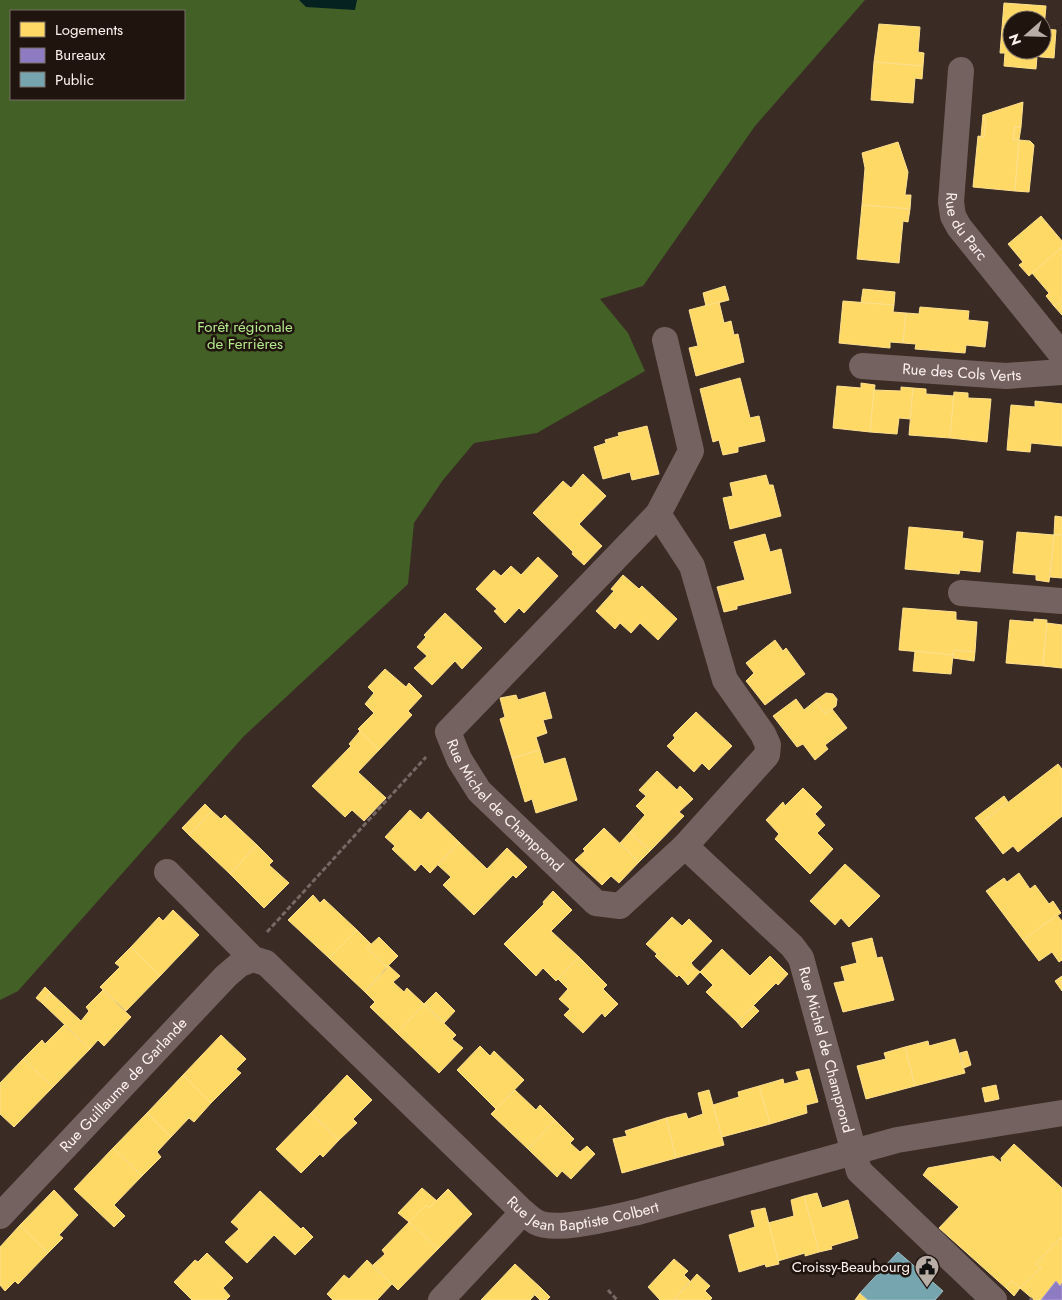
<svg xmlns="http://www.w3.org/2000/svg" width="1062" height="1300" font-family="Jost,sans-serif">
<rect width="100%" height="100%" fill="#3a2c24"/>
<!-- forest -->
<path fill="#436026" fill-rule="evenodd" d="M0,0H865L755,126L643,286L600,299L628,333L645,371L537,433L474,443L443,480L414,523L408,584L244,736L18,991L0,1000ZM11,11H184V99H11Z"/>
<!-- water -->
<polygon fill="#052221" points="299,0 357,0 355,10 306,7"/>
<!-- homes -->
<g fill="#ffd966" stroke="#fee08f">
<polygon points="1004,3 1046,6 1042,50 1042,20 1012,20 1012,50 1042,50 1041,57 1037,56 1036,69 1004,66 1005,53 1000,53"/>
<polygon points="879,24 920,27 918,52 924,53 923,66 874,62"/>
<polygon points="1044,29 1056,30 1054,58 1041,57"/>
<polygon points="874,62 923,66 922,79 915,78 913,103 871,100"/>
<polygon points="1023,102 1021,127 1015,127 1013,139 1019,140 1015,191 973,187 978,136 984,137 986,124 983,115"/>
<polygon points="983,115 986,124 984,137 981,136"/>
<polygon points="1015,127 1021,127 1019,140 1013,139"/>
<polygon points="1019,140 1030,141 1034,145 1029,192 1015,191"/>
<polygon points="898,142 908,172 905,195 911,195 910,209 862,205 865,168 862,153"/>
<polygon points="862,205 910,209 908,222 903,221 899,263 857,259"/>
<polygon points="1041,216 1062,241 1062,247 1029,276 1019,265 1023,262 1008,244"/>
<polygon points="1062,247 1062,299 1054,306 1046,296 1049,293 1032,273"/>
<polygon points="725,286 729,300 706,306 703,293"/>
<polygon points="863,289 895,292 894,305 861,303"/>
<polygon points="1062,299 1062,315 1054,306"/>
<polygon points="843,301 894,305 893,312 906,313 903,343 890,342 890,348 839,343"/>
<polygon points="719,302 724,323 731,321 734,335 738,334 744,362 696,376 689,348 698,346 689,310"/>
<polygon points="920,307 969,311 968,320 988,322 985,347 966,345 965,353 915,349 916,344 903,343 906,313 919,314"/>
<polygon points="740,378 750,418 759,416 765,441 738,447 738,452 723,455 719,440 713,442 700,389"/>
<polygon points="861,383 875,385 870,432 833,428 837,386 861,388"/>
<polygon points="901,387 913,388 910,419 899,418 897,434 870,432 874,390 901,391"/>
<polygon points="913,388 926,389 926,394 954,396 950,438 909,435"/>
<polygon points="954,392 968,393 968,398 991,399 987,442 950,438"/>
<polygon points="1035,401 1062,404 1062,446 1031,443 1030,452 1007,450 1011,405 1035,407"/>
<polygon points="647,426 659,474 632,480 630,472 603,479 594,447 606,443 605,440 619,436 618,433"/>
<polygon points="583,474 606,496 579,524 602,546 584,565 572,554 573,552 533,513 563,481 571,488"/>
<polygon points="766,475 769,485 773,485 781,516 730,529 723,498 733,496 730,483"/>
<polygon points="1055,516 1062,517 1062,535 1054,535"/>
<polygon points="909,527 963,532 962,538 983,541 980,572 960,570 959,574 905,569"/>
<polygon points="1017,532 1054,535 1049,582 1036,580 1036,575 1013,573"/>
<polygon points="765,534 770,552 781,549 791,593 737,606 737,609 724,612 717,587 745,580 734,542"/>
<polygon points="1054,535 1062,535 1062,578 1050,577"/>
<polygon points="538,557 558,576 524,613 519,608 505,623 494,611 497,609 476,589 494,570 501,576 511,566 521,575"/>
<polygon points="623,575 639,589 642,586 677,619 658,640 640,623 631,633 620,623 615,629 596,611 614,591 611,589"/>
<polygon points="903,608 956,612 956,620 977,622 975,652 954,650 953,655 899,650"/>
<polygon points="445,613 482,648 462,669 455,661 432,685 414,668 427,656 417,647 426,637 424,635"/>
<polygon points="1034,619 1047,620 1043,666 1006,663 1010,620 1034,622"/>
<polygon points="1047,623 1062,625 1062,668 1043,666"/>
<polygon points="775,640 783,651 786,648 805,674 765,705 746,681 754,673 746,663"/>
<polygon points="954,650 975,652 974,661 953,658"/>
<polygon points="915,651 953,655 951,674 913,671"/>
<polygon points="385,669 406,687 409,683 422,696 408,711 412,715 379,750 358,729 374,713 365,704 374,693 368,687"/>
<polygon points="545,692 552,718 543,720 547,733 536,737 540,750 512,758 500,719 505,717 500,698 516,695 518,700"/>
<polygon points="826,693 833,694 837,699 836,706 825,714 815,701"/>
<polygon points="796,699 804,710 815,701 825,714 832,709 847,728 825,745 828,749 815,760 803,744 797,747 773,716"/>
<polygon points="696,712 732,746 709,770 702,763 694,772 667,746 675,738 673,735"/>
<polygon points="360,731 379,750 358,772 386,798 364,821 352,810 345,817 312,786 351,746 349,744"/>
<polygon points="540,750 544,764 565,758 577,800 536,813 532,799 525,802 512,758"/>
<polygon points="1058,764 1062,769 1062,816 1018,852 1013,846 1003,854 980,824"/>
<polygon points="657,771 677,790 680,786 693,799 679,812 684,816 650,851 630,832 645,815 636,806 646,796 639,790"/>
<polygon points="803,788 822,807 815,814 825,825 817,833 833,849 810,874 775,839 779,834 766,820 783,802 785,806"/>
<polygon points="1004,796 1008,802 980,824 975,818"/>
<polygon points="205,804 212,811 189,835 182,828"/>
<polygon points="410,810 421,820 428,812 459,842 430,873 421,864 415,871 392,849 395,846 385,837"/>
<polygon points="212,811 221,819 225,815 257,845 230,874 189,835"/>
<polygon points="604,828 639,862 619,883 611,876 602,885 575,860 585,851 583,849"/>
<polygon points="630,832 650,851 639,862 620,843"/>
<polygon points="459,842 487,869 507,848 527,867 516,878 513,875 474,915 443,885 451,877 438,865"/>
<polygon points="257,845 273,861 269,865 289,883 264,908 230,874"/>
<polygon points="845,864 880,896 849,927 841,918 835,925 810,901"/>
<polygon points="1019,873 1030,889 1035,885 1049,904 1053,901 1061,913 1023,940 986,891 1004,878 1007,882"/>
<polygon points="553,891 572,910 551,931 579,957 556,981 543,968 536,976 504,944 544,904 543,902"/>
<polygon points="313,895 320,903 324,899 357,930 329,958 288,920"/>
<polygon points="173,910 199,935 160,976 131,947 159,917 163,921"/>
<polygon points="1057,915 1062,921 1062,960 1059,962 1052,952 1039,961 1023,940"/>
<polygon points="672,917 682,926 689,919 712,941 691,963 694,967 683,979 679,975 677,977 655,956 657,954 646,944"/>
<polygon points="357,930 371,944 367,948 387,967 365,992 329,958"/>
<polygon points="379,937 398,956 387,967 367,948"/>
<polygon points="872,938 877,958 882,957 894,1000 843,1012 834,983 845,981 841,967 857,963 852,943"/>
<polygon points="131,947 160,976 126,1011 100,987 120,967 115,963"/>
<polygon points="722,949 750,976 770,956 788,974 778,985 776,983 737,1022 706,992 713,985 700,972"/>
<polygon points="579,957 607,985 603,989 618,1004 605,1017 602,1013 583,1033 564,1015 570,1009 559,999 568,989 558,979"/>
<polygon points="389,966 400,976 393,982 404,992 407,988 424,1004 397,1033 370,1007 375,1002 365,992"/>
<polygon points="694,967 700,972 688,985 683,979"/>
<polygon points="1062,976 1062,991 1055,981"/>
<polygon points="45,987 51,993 42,1003 36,998"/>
<polygon points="103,990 131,1017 104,1046 98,1040 90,1049 42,1003 51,993 81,1021 89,1011 86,1007"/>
<polygon points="436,992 455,1011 444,1023 424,1004"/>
<polygon points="424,1004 456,1035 452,1039 463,1048 439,1073 397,1033"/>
<polygon points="754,1006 759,1011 742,1028 737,1022"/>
<polygon points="64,1025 90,1049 53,1087 23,1059 42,1040 45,1044"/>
<polygon points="221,1035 246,1059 236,1069 241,1073 211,1103 183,1075"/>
<polygon points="955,1039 965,1073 915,1086 905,1047 928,1041 929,1046"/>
<polygon points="480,1046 490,1056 494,1051 524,1080 496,1109 457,1070"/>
<polygon points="905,1047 915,1086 866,1099 857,1066 886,1059 884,1053"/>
<polygon points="967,1051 971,1065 964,1068 960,1053"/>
<polygon points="23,1059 53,1087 14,1127 0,1114 0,1083"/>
<polygon points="809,1069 818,1102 806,1105 807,1113 770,1124 759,1086 783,1079 784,1084 799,1080 796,1072"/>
<polygon points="183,1075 211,1103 194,1122 189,1118 171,1137 147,1113"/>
<polygon points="347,1075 372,1100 353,1119 357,1123 339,1140 311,1113"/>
<polygon points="996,1085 999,1099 985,1102 982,1088"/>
<polygon points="759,1086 770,1124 722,1137 713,1105 739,1097 738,1092"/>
<polygon points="515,1090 536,1110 540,1105 555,1120 528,1149 491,1114"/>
<polygon points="709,1090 724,1145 676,1158 666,1118 686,1113 688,1119 703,1114 698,1093"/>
<polygon points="147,1113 171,1137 157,1152 161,1157 142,1176 113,1148"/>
<polygon points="311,1113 339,1140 323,1157 320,1154 301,1173 276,1149"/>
<polygon points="666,1118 676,1158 622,1173 613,1139 627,1136 625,1131"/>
<polygon points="555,1120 574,1139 570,1143 580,1152 587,1146 595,1154 571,1179 562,1171 557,1177 528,1149"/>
<polygon points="1014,1144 1062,1188 1062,1240 1060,1238 1036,1264 1041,1268 1020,1288 1012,1281 1006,1288 939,1228 959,1207 923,1175 928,1168 993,1156 1002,1163 1001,1158"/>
<polygon points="113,1148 142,1176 114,1205 125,1216 114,1227 74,1189"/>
<polygon points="422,1188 437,1201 429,1208 426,1205 409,1222 398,1213"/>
<polygon points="448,1189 472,1214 438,1249 409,1222 426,1205 429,1208"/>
<polygon points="54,1190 78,1215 59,1235 63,1238 48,1253 20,1225"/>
<polygon points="260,1191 301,1229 303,1227 313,1237 295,1255 274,1235 247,1263 225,1242 239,1229 231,1222"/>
<polygon points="817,1193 822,1208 848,1200 858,1238 831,1246 832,1249 819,1252 804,1196"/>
<polygon points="804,1196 819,1252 805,1256 805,1253 778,1261 768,1223 794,1216 791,1200"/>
<polygon points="765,1208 779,1264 766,1267 765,1264 739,1272 729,1235 755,1227 751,1211"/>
<polygon points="409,1222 438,1249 398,1290 373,1265 385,1254 382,1250"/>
<polygon points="20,1225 48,1253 18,1284 15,1281 5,1291 0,1285 0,1247"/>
<polygon points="1060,1238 1062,1240 1062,1283 1060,1286 1056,1281 1041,1300 1034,1300 1020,1288 1041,1268 1036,1264"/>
<polygon points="207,1253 233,1278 223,1288 230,1296 226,1300 192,1300 174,1282 195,1260 198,1262"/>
<polygon points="674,1259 688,1271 684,1275 690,1281 674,1300 660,1300 648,1287"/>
<polygon points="367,1260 392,1284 377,1300 333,1300 327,1294 344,1275 349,1279"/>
<polygon points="515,1264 541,1288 530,1300 481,1300"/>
<polygon points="697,1274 710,1286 705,1291 712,1298 710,1300 674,1300"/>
<polygon points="1012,1281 1020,1288 1014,1296 1006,1288"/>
<polygon points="541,1288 550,1297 547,1300 540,1300 535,1295"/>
<polygon points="860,1293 868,1300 855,1300"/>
</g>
<!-- offices -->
<polygon fill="#8e7cc3" stroke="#af9fd0" points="1056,1281 1060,1286 1062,1283 1062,1300 1041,1300"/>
<!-- public -->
<polygon fill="#76a5af" stroke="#9ebcc2" points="898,1252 943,1291 935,1300 868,1300 860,1293"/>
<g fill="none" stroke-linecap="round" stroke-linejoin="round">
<!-- path -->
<g stroke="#776865" stroke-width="3" stroke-dasharray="5 2.5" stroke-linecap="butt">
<polyline points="267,932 426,757"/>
<polyline points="608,1290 617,1300"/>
<polyline points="1030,1300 1032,1298"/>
</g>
<!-- street -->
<g stroke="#746260" stroke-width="26">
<path id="s1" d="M961,70L951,202L953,216L959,227L1062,355"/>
<path id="s2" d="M665,340L691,451L658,514L448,732L459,759L479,791L596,903L620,906L685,846"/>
<path id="s3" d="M862,366L1006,376L1062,372"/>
<path id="s4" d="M658,514L692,566L725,680L763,734L768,745L767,755L685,846L792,946L801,958L859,1171L994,1300"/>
<polyline points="961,593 1062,601"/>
<path id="s5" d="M167,872L253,959L266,963L523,1212C527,1215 531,1219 536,1222C556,1233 614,1217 638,1212L897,1140L1062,1113"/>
<path id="s6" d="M0,1216L226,976L240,964L253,959"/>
<polyline points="441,1300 523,1212"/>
</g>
</g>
<!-- icons -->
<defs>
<symbol id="civic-pin" viewBox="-11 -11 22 30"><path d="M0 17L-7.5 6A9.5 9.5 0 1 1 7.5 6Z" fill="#b9ada7" stroke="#20140f"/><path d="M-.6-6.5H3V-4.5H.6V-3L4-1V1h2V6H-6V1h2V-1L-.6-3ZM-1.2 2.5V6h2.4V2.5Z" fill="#111"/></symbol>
</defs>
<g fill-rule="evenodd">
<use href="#civic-pin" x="913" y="1253" width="28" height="38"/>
</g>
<g text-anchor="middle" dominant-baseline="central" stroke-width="5" stroke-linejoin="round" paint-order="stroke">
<!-- street labels -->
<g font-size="15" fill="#fdf2ee" stroke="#20140f">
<text stroke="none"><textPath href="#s1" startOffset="161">Rue du Parc</textPath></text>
<text stroke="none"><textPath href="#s3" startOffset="100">Rue des Cols Verts</textPath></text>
<text stroke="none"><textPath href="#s2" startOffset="582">Rue Michel de Champrond</textPath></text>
<text stroke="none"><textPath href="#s4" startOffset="648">Rue Michel de Champrond</textPath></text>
<text stroke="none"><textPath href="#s6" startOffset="180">Rue Guillaume de Garlande</textPath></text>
<text stroke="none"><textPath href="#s5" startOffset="555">Rue Jean Baptiste Colbert</textPath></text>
</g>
<!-- park labels -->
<g font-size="15" fill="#b3e98b" stroke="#20140f">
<text x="245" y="327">Forêt régionale<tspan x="245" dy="17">de Ferrières</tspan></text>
</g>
<!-- poi labels -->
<g font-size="15" fill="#fdf2ee" stroke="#20140f" text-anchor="end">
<text x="910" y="1267">Croissy-Beaubourg</text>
</g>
</g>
<!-- legend -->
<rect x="10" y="10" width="175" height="90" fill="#20140f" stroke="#786d68"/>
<rect x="20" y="22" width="25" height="15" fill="#ffd966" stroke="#786d68"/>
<text x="55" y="35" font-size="15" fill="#fdf2ee">Logements</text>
<rect x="20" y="48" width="25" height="15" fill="#8e7cc3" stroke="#786d68"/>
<text x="55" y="60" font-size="15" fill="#fdf2ee">Bureaux</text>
<rect x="20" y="72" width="25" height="15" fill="#76a5af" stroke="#786d68"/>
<text x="55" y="85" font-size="15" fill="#fdf2ee">Public</text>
<!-- north arrow -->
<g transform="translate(1027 35) rotate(250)"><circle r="24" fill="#20140f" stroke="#786d68"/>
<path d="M0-4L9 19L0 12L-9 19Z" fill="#b9ada7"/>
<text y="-8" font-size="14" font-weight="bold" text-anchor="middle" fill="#fdf2ee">N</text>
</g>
</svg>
